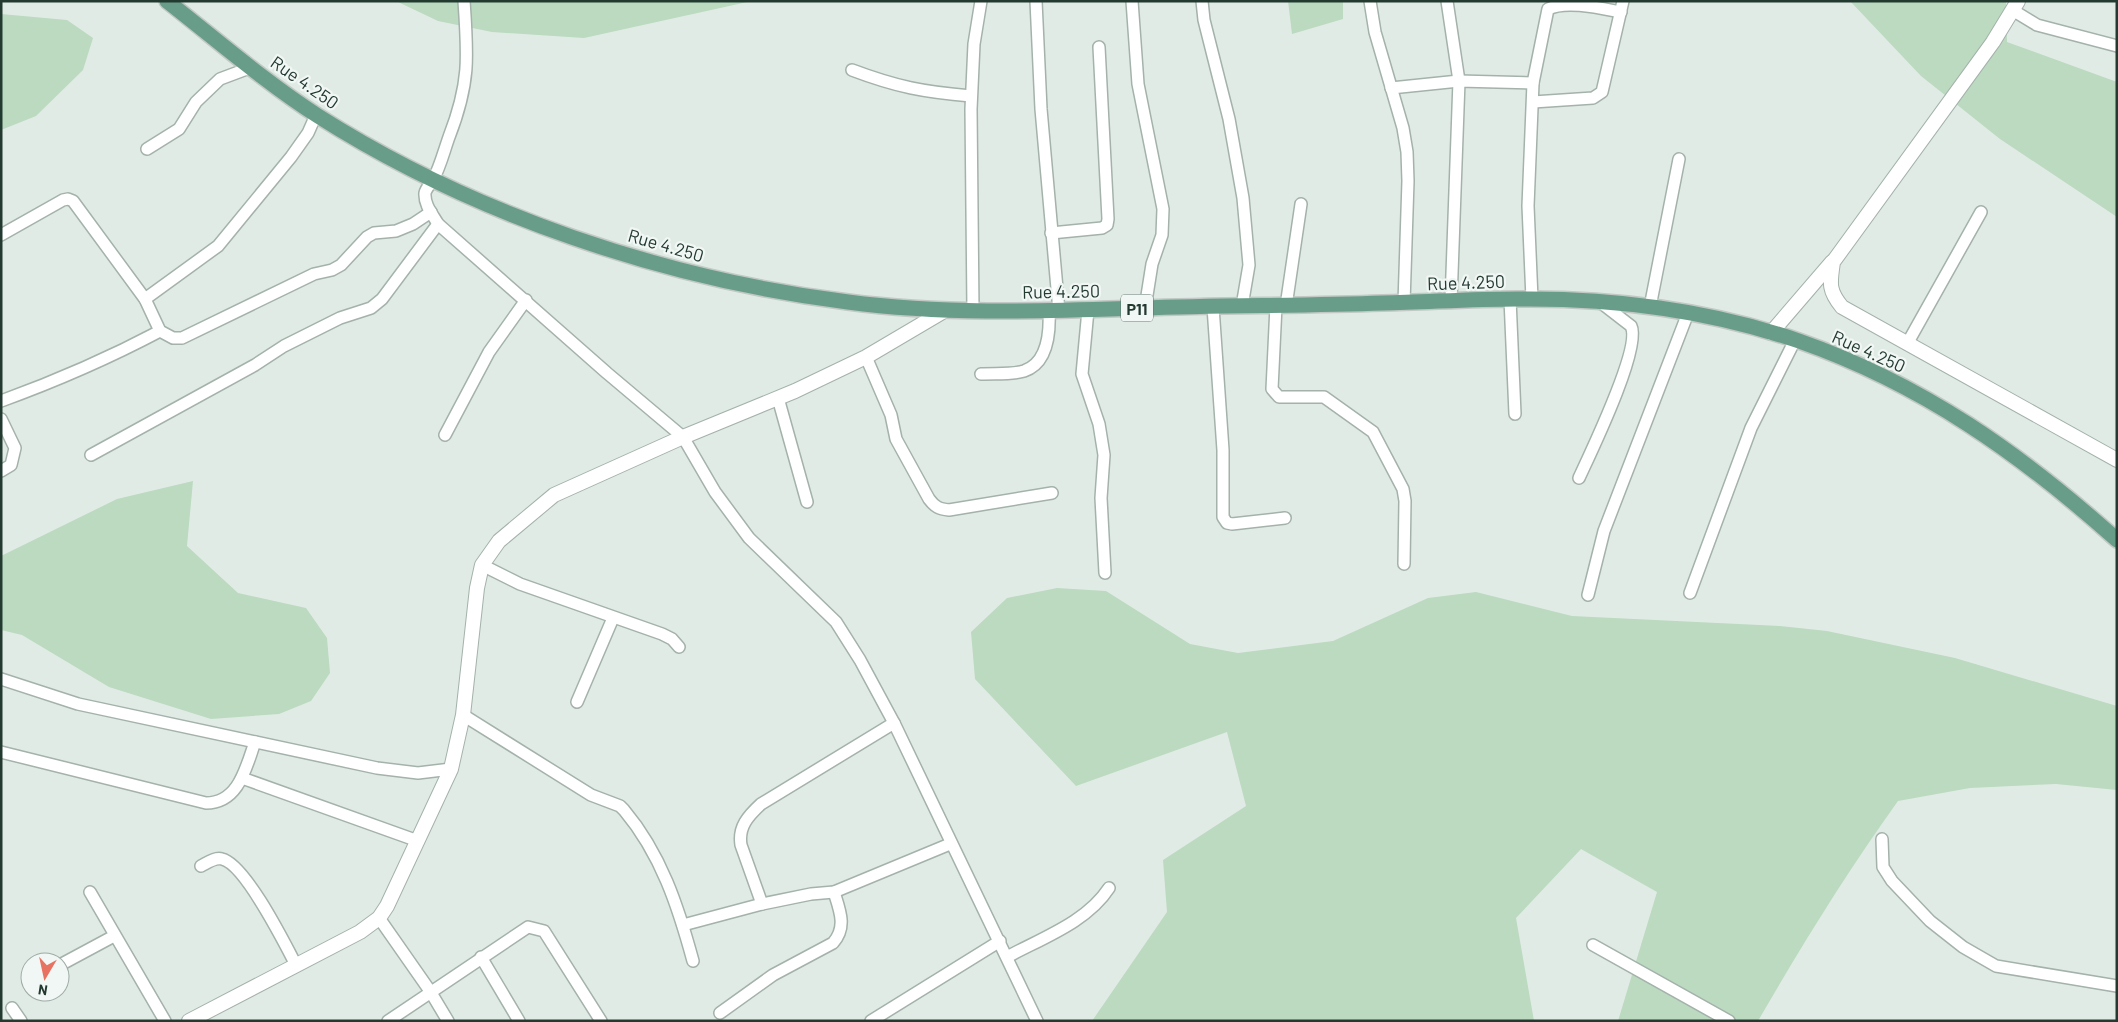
<svg xmlns="http://www.w3.org/2000/svg" width="2118" height="1022" font-family="Barlow,sans-serif">
<rect width="100%" height="100%" fill="#e1ebe5"/>
<!-- green -->
<g fill="#bbdac0">
<polygon points="396,1 752,1 584,38 492,32 438,21"/>
<polygon points="1288,1 1343,1 1343,19 1292,34"/>
<polygon points="1850,1 2006,1 2007,42 2117,82 2117,217 2000,139 1921,76"/>
<polygon points="1,14 67,20 93,38 83,70 36,116 1,130"/>
<polygon points="193,481 187,546 238,593 306,608 327,638 330,673 311,701 279,714 211,719 109,687 22,635 1,630 1,556 117,499"/>
<path d="M1057,588L1106,591L1190,644L1238,653L1333,641L1428,598L1476,592L1572,616L1780,626L1827,631L1955,658L2117,706V790L2056,784L1970,788L1898,801C1847,872 1802,945 1758,1021H1618L1657,892L1581,849L1516,918L1534,1021H1092L1167,912L1163,860L1246,806L1227,732L1076,786L975,679L971,632L1007,598Z"/>
</g>
<g fill="none" stroke-linecap="round" stroke-linejoin="round">
<defs>
<g id="minor">
<path d="M464,1C468,57 470,83 449,137C444,151 440,167 433,180C430,185 426,188 425,193C424,205 433,215 438,224L607,373L683,437L715,492L749,538L836,622L860,660L894,723L1037,1021"/>
<polyline points="1036,1 1041,109 1059,311"/>
<polyline points="1132,1 1138,84 1163,209 1162,235 1152,264 1145,308"/>
<polyline points="1202,1 1204,20 1229,119 1243,198 1249,265 1242,306"/>
<polyline points="1370,1 1375,32 1403,128 1407,152 1408,181 1404,303"/>
<polyline points="1447,1 1459,81 1451,301"/>
<polyline points="2014,11 2037,25 2117,46"/>
<path d="M852,70C897,87 924,92 971,96"/>
<polyline points="1391,88 1459,81 1533,83"/>
<polyline points="1533,102 1593,98 1602,92 1623,1"/>
<polyline points="147,149 179,129 196,102 220,79 252,67"/>
<polyline points="1051,233 1102,228 1107,225 1108,219 1099,47"/>
<polyline points="1,235 63,200 68,199 73,201 145,299 160,331 173,338 182,338 314,274 332,270 341,265 367,237 374,233 396,231 413,224 431,212"/>
<polyline points="145,299 218,246 291,157 308,133 316,115"/>
<polyline points="1510,299 1515,414"/>
<path d="M1532,299L1528,206L1533,83L1548,9C1566,0 1600,8 1621,12"/>
<polyline points="1276,306 1272,389 1279,397 1324,397 1373,432 1403,489 1405,501 1404,564"/>
<polyline points="1286,306 1301,204"/>
<polyline points="1213,307 1223,450 1223,517 1227,523 1232,524 1285,518"/>
<polyline points="1650,307 1679,159"/>
<polyline points="1088,310 1082,374 1099,424 1104,455 1101,498 1105,573"/>
<polyline points="973,311 971,109 974,44 981,1"/>
<polyline points="1907,344 1981,212"/>
<path d="M866,357L891,415L896,439L929,499C935,507 939,509 949,510L1052,493"/>
<path d="M981,374C994,373 1011,375 1024,371C1048,363 1050,332 1049,311"/>
<polyline points="778,398 807,502"/>
<path d="M1,401C56,381 109,358 160,331"/>
<polyline points="1,419 15,448 11,465 1,471"/>
<polyline points="445,435 489,352 526,300"/>
<polyline points="91,455 255,365 284,346 340,318 371,308 382,299 438,224"/>
<path d="M1579,478C1590,454 1642,347 1631,326L1600,302"/>
<polyline points="482,565 520,584 662,634 672,639 679,647"/>
<polyline points="1690,593 1751,428 1795,340"/>
<polyline points="1588,595 1604,531 1688,313"/>
<polyline points="1,679 78,704 377,768 418,773 451,769"/>
<polyline points="577,702 613,618"/>
<path d="M463,715L591,795L620,806L624,810C661,854 678,906 693,961"/>
<path d="M1,752L206,803C239,803 246,767 255,742"/>
<polyline points="242,778 418,841"/>
<polyline points="1882,839 1883,867 1892,881 1930,921 1963,947 1996,966 2117,986"/>
<path d="M201,866C207,863 215,857 222,859C245,864 285,944 296,965"/>
<polyline points="90,892 165,1021"/>
<path d="M762,904L741,845C738,827 748,816 761,804L894,723"/>
<polyline points="379,918 430,991 448,1021"/>
<polyline points="683,925 762,904 811,894 834,892 950,844"/>
<polyline points="1593,945 1729,1021"/>
<polyline points="481,957 519,1021"/>
<path d="M1007,957C1042,938 1087,922 1109,888"/>
<polyline points="60,965 114,936"/>
<polyline points="12,1008 21,1021"/>
<path d="M720,1013L773,975L833,943C847,927 840,911 834,892"/>
<polyline points="388,1021 528,927 544,931 601,1021"/>
<polyline points="871,1021 1000,941"/>
</g>
<g id="tertiary">
<path d="M2018,1L1993,42L1833,262C1830,283 1828,290 1842,307L2117,460"/>
<polyline points="1771,333 1832,262"/>
<polyline points="189,1021 360,932 379,918 387,906 451,769 463,715 477,588 482,565 499,541 554,495 683,437 795,391 866,357 944,311"/>
</g>
<path id="primary" d="M167,1C217,40 265,82 318,116C474,215 665,279 848,302C946,315 1044,311 1142,308C1222,305 1303,306 1383,303C1432,302 1481,298 1530,299C1620,299 1714,312 1799,341C1922,384 2021,454 2117,540"/>
</defs>
<!-- minor casing -->
<use href="#minor" stroke="#a4b2ab" stroke-width="14"/>
<!-- tertiary casing -->
<use href="#tertiary" stroke="#a4b2ab" stroke-width="16"/>
<!-- primary casing -->
<use href="#primary" stroke="#c1c8c5" stroke-width="18"/>
<!-- minor -->
<use href="#minor" stroke="#fff" stroke-width="11"/>
<!-- tertiary -->
<use href="#tertiary" stroke="#fff" stroke-width="14"/>
<!-- primary -->
<use href="#primary" stroke="#689d89" stroke-width="15"/>
</g>
<g text-anchor="middle" dominant-baseline="central" stroke-width="4.5" stroke-linejoin="round" paint-order="stroke">
<!-- shield labels -->
<rect fill="#f1f7f4" stroke="#61736c" stroke-width="1" x="1121" y="294.5" width="32" height="27" rx="4"/>
<g font-size="16" font-weight="bold" fill="#233a31">
<text x="1137" y="308">P11</text>
</g>
<!-- street labels -->
<g font-size="18" fill="#233a31" stroke="#f1f7f4">
<text transform="translate(305 82) rotate(35)">Rue 4.250</text>
<text transform="translate(666 245) rotate(16)">Rue 4.250</text>
<text transform="translate(1466 282) rotate(-2)">Rue 4.250</text>
<text transform="translate(1061 291) rotate(-1)">Rue 4.250</text>
<text transform="translate(1869 351) rotate(24)">Rue 4.250</text>
</g>
</g>
<!-- border -->
<rect width="2118" height="1022" fill="none" stroke="#233a31" stroke-width="5"/>
<!-- north arrow -->
<g transform="translate(45 977) rotate(189)"><circle r="24" fill="#f1f7f4" stroke="#9faba6"/>
<path d="M0-4L9 19L0 12L-9 19Z" fill="#e87261"/>
<text y="-8" font-size="14" font-weight="bold" text-anchor="middle" fill="#233a31">N</text>
</g>
</svg>
